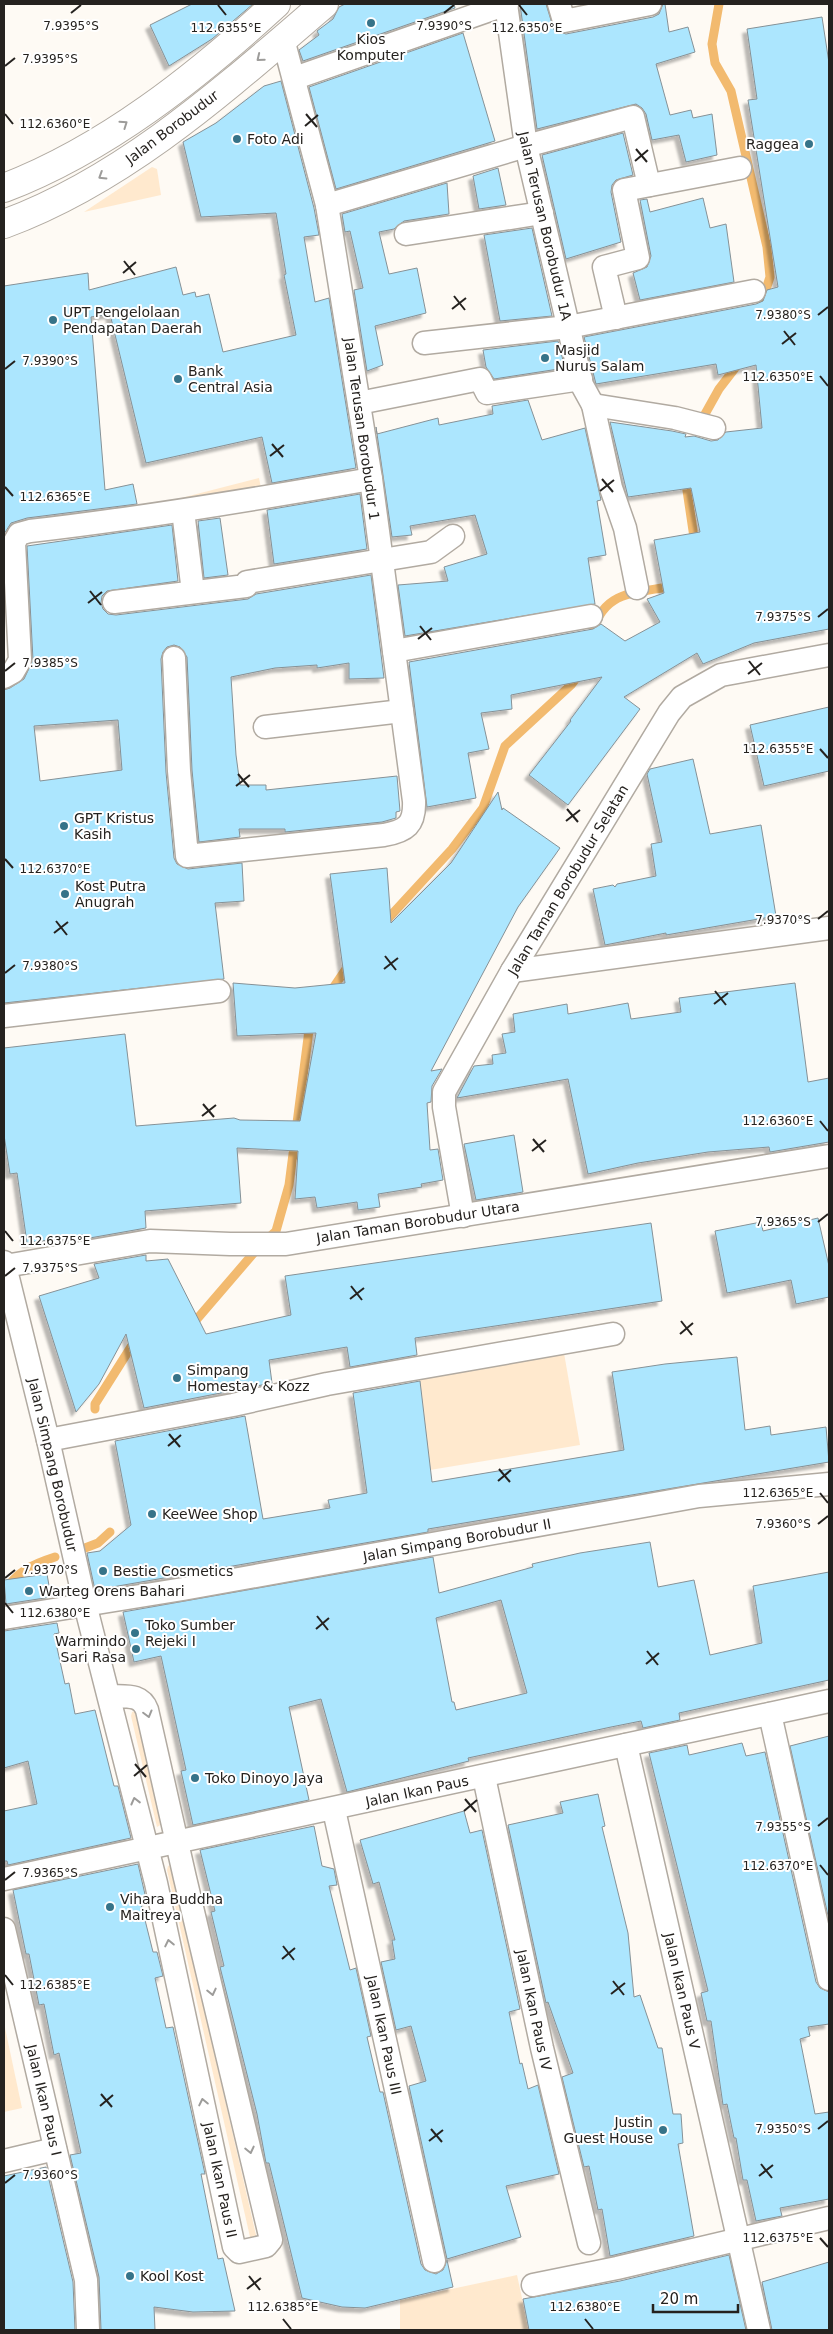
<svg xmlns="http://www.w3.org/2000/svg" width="833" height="2334" font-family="'DejaVu Sans',sans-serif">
<defs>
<filter id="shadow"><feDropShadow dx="-4.5" dy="4.5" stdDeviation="1" flood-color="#0004"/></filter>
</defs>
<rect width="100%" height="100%" fill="#fefaf4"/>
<!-- green -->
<g fill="#ffe9ce">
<polygon points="152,167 157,169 161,195 84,212"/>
<polygon points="259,478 262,493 150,506"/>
<polygon points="564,1353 580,1445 430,1470 419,1377"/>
<polygon points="135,1711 162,1824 157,1827 131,1716 132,1712"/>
<polygon points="171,1865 256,2235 255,2237 250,2237 167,1870 168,1866"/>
<polygon points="4,2023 22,2108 4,2112"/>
<polygon points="517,2275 529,2330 400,2330 400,2300"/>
</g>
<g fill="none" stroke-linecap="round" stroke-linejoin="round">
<!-- stream -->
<g stroke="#f2ba6f" stroke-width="9">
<polyline points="719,4 712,44 715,63 731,91 767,247 770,277 759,311"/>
<polyline points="700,423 719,389 739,363"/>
<polyline points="685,477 695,544"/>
<path d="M591,640C600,590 632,594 673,586"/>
<polyline points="382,925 452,849 483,808 505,746 571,685 580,673"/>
<polyline points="329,994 350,963"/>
<polyline points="267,1239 276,1231 289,1185 309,1030 313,1023"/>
<polyline points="189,1322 197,1319 258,1248"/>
<polyline points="95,1409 95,1404 136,1339"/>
<polyline points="85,1548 98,1543 110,1532"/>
<path d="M4,1593C15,1572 33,1564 55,1557"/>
</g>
</g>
<!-- building -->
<g fill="#ace6fe" stroke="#869196" fill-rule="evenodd" filter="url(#shadow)">
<polygon points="192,4 253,4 212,39 169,66 150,25"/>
<polygon points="345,4 454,4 455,8 303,61 299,50 319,35 317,31 333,19 339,7"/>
<polygon points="520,4 546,4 554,30 566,34 653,17 659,14 663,4 665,4 669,32 688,27 695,52 656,64 670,115 691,110 693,118 712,114 717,155 686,162 679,135 652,140 646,114 642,108 636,104 537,129"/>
<polygon points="822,17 829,63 829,629 754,643 703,664 697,653 624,697 640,709 568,805 529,775 571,721 570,720 602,677 511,695 512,709 481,713 489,749 468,753 476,798 427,807 409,662 593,629 601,624 625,641 660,622 647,599 664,593 654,540 700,532 691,488 628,497 610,422 672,431 686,434 685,437 694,436 711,441 718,440 726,432 762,428 756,365 718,375 716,364 596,384 584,337 756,304 763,301 767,290 778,287 748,100 757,99 747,29"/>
<polygon points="463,33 495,141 336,189 309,87"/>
<polygon points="281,81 314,208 319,235 304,237 315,302 329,298 356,468 272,483 262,437 146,463 110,314 91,317 105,490 133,484 137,504 27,518 11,523 4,534 4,286 88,273 89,290 176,267 183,295 195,292 196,297 209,294 223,352 296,335 284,275 286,274 276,213 201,217 183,142 216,123 264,86"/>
<polygon points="623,133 633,175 616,180 612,185 611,192 621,242 566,259 542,155"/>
<polygon points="498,168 506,205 479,209 473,176"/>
<polygon points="447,183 449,214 404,221 394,229 379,232 389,274 417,268 426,313 375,326 383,365 367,371 354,290 363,288 350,231 345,232 342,214"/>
<polygon points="703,198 710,228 726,224 734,282 640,300 633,273 647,267 651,256 640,200 647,199 650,212"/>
<polygon points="532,228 552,316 500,321 484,235"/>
<polygon points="558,341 565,368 494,379 486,367 483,350"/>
<polygon points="528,400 542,440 585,428 601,500 597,501 606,555 588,558 595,604 405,636 398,585 448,581 444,567 487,554 475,515 410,526 412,535 392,537 376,427 377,434 438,418 439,425 493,414 492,406"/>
<polygon points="360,494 367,549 274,564 267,510"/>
<polygon points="220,518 228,575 204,578 198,521"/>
<path d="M172,525L178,581L107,591L102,596L101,603L103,609L108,614L116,615L248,599L256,594L371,575L384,678L349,679V663L317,668V665L275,668L231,677L236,755L240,785H266V790L397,776L400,811L396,812V818L382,822L285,832V829H239L240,837L199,842L192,770L187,657L180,647L174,645L167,647L163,652L161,659L166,772L174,858L177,864L188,869L242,863L244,901L215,903L224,979L4,1003V690L10,688L24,679L33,660L27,546ZM118,720L122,770L40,781L34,726Z"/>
<polygon points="829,707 829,771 764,786 750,725"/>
<polygon points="693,759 710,834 761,825 776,916 666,935 666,933 605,945 593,889 613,885 615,887 617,884 656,876 651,844 662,842 647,774 650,769"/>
<polygon points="498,792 502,810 503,808 560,848 518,907 431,1071 442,1069 432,1086 431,1102 427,1103 430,1150 438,1149 443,1180 421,1184 422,1187 378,1194 380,1207 358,1210 357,1202 317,1208 315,1197 295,1199 298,1151 237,1148 241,1203 145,1211 146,1228 84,1239 83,1235 27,1243 17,1173 10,1174 4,1135 4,1048 125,1034 136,1126 234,1118 240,1120 300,1121 316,1033 237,1036 233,983 295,988 345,983 330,874 387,868 391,923 451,863"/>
<polygon points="795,983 808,1082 829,1078 829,1142 770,1152 769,1147 708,1152 638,1163 588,1174 568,1079 457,1098 474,1066 493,1064 492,1055 506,1053 502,1034 515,1032 513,1014 567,1004 568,1014 628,1003 631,1019 681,1012 679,998"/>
<polygon points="514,1135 523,1192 476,1200 464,1144"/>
<polygon points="818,1218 829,1266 829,1297 796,1304 791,1280 727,1293 715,1231 761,1222 763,1231"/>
<polygon points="651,1223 662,1301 415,1338 417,1355 350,1367 347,1347 269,1360 272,1383 144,1408 126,1334 99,1384 76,1412 39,1296 99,1278 94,1264 146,1255 146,1261 168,1259 206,1334 291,1315 285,1276"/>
<polygon points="737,1357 745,1430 770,1426 771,1435 826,1427 829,1462 428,1529 428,1532 95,1590 87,1553 100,1551 131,1525 115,1441 245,1416 263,1519 330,1508 328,1500 367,1493 353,1393 420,1381 432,1482 624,1450 612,1372 665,1364"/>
<path d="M650,1542L658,1587L694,1580L710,1655L762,1643L753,1586L829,1572V1680L679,1713L680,1720L643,1728L641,1721L611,1727L468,1758L469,1761L347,1792L321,1699L289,1707L309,1800L193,1825L181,1771L186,1770L161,1656L134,1662L123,1612L433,1557L439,1593L533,1567L532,1564L580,1553ZM501,1600L527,1693L456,1710L454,1702H452L436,1618Z"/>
<polygon points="47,1574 51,1597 6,1604 4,1580"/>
<polygon points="57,1623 59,1633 54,1634 65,1684 69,1683 75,1714 95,1710 114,1786 118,1786 131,1838 8,1865 7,1861 4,1861 4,1811 37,1804 28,1761 4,1768 4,1631"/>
<polygon points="829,1736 829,1920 790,1746"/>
<polygon points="742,1743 746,1756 765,1752 816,1982 820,1988 829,1992 829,2024 808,2027 810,2036 800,2039 815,2114 829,2112 829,2199 780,2208 782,2216 756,2221 747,2180 743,2180 736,2138 734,2138 727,2104 723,2105 711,2021 707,2021 701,1993 708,1991 649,1753 687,1745 689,1755"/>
<polygon points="598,1794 605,1826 602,1827 628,1933 634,1997 640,1995 658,2048 662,2048 673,2114 681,2114 683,2143 678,2144 694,2236 610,2256 602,2209 598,2210 589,2166 584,2167 562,2077 573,2073 548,2002 546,2003 508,1825 563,1813 560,1802"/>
<polygon points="464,1811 470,1833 482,1830 520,2009 509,2012 520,2064 522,2063 528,2089 538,2085 559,2174 506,2186 521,2237 447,2259 409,2086 426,2081 411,2026 396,2030 381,1962 395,1959 392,1940 395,1940 379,1882 373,1884 360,1840"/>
<polygon points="314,1826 322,1866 334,1869 337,1885 329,1886 350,1970 356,1968 371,2036 367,2037 380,2092 383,2092 421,2264 425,2270 436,2274 443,2270 447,2260 453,2287 365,2308 342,2307 302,2298 269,2163 266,2163 257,2114 220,1967 224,1966 211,1912 215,1911 200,1850"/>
<polygon points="138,1864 147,1903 141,1904 153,1952 157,1952 163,1976 155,1978 166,2028 173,2027 205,2174 201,2174 218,2259 223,2258 235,2311 193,2312 154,2307 155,2330 101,2330 99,2277 70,2155 81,2153 59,2053 54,2055 44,2004 39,2005 29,1954 26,1954 13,1890"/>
<polygon points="46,2167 73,2282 75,2330 4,2330 4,2176"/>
<polygon points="729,2255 746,2330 529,2330 523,2299 620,2281"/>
<polygon points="829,2262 829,2330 772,2330 762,2282"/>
</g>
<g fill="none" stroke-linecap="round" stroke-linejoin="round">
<defs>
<g id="minor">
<polyline points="506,4 526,146 582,385 593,405 611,488 625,528 637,588"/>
<polyline points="559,4 564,21 650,4"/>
<polyline points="295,78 507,4"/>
<polyline points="327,205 526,146 633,117 649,185"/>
<polyline points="406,234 542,213"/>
<polyline points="616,318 604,267 638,258 624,190 740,168"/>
<polyline points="424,343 568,327 754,291"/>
<polyline points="359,403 480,379 487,393 581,379"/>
<polyline points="593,405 675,418 714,428"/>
<polyline points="183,511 193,592"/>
<polyline points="114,602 246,586 247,582 431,552 453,536"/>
<polyline points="394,651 591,616"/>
<path d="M174,658L179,771L187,856L384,835C406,831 415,825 414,801L371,479L327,205L283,39"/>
<path d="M4,677L13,672L20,660L14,543L19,534L30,531C144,518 257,499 371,479"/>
<polyline points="265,727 402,711"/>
<polyline points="512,971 829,928"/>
<polyline points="4,1016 219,991"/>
<polyline points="463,1216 444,1107 444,1092 512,971 669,713 682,697 721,675 829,655"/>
<path d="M4,1262L48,1440L85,1604L156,1883L234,2247L239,2252L266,2246L271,2240L185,1878L147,1710C141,1693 125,1697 109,1696"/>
<polyline points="5,1266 150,1241 230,1244 286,1244 829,1156"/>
<polyline points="48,1440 233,1405 327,1384 613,1334"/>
<polyline points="4,1618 183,1589 699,1496 829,1484"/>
<polyline points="770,1714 829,1979"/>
<polyline points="626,1745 759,2330"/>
<polyline points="484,1777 542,2048 589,2243"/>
<polyline points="334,1810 434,2261"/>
<polyline points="4,1879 829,1701"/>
<polyline points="4,1929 86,2280 88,2330"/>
<polyline points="4,2161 55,2149"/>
<polyline points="533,2285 617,2268 829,2218"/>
</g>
<g id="primary">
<path d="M4,188C106,149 196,77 276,4"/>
<path d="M4,224C126,179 226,88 324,4"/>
</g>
</defs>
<!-- minor casing -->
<use href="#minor" stroke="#b1aaa1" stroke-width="25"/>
<!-- primary casing -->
<use href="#primary" stroke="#b1aaa1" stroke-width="30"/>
<!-- minor -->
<use href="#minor" stroke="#fff" stroke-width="22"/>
<!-- primary -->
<use href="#primary" stroke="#fff" stroke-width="28"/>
</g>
<!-- one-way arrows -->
<defs><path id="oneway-chevron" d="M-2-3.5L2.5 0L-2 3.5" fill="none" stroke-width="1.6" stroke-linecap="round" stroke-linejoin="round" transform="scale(1.25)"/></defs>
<g stroke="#9d9c9a">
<use href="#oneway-chevron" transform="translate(260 58) rotate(141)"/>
<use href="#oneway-chevron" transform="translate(124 124) rotate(-35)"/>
<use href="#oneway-chevron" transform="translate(102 176) rotate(148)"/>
<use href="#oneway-chevron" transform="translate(148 1714) rotate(75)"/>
<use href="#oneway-chevron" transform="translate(135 1801) rotate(-104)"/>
<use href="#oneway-chevron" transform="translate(169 1943) rotate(-102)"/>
<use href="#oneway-chevron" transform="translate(212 1992) rotate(77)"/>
<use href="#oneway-chevron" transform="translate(203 2102) rotate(-102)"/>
<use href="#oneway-chevron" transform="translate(250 2150) rotate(77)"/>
</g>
<!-- ticks -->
<path fill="none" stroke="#25221f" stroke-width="2" d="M218,5L226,15M519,5L527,15M71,13L81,5M444,13L454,5M5,66L15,58M5,114L13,124M306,114L317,127M305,126L318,115M636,149L647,162M635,161L648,150M124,261L135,275M123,273L136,262M454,296L465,310M452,309L466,298M818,315L828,307M784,331L795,345M782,344L796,333M5,369L15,361M820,376L828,386M272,444L283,457M270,456L284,445M602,479L613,492M5,487L13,496M600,491L614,480M90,591L101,605M88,603L102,592M818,617L828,609M420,626L431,640M418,639L432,628M749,661L760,675M5,671L15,663M748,674L762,663M820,749L828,758M238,774L249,787M236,786L250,775M567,809L578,822M566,821L580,810M5,859L13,868M818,919L828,911M56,921L67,935M54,933L68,922M385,956L396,970M384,969L398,958M5,973L15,965M715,991L726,1005M714,1004L728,993M203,1104L214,1117M202,1116L216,1105M820,1121L828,1131M533,1139L544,1152M532,1151L546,1140M818,1222L828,1214M5,1231L13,1241M5,1276L15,1268M351,1286L362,1300M350,1299L364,1288M681,1321L692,1335M680,1334L693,1323M169,1434L180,1447M168,1446L181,1435M499,1469L510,1482M498,1481L511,1470M820,1493L828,1503M818,1524L828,1516M5,1578L15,1570M5,1603L13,1613M317,1616L328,1630M316,1629L329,1618M647,1651L658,1665M646,1664L659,1653M135,1764L146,1777M134,1776L147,1765M465,1799L476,1812M464,1811L477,1800M818,1826L828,1818M820,1865L828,1875M5,1880L15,1872M283,1946L294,1960M282,1959L295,1948M5,1975L13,1985M613,1981L624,1995M611,1994L625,1983M101,2094L112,2107M100,2106L113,2095M431,2129L442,2142M818,2129L828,2121M429,2141L443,2130M761,2164L772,2178M759,2176L773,2165M5,2183L15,2175M820,2238L828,2247M249,2276L260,2290M247,2289L261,2278M283,2319L291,2329M585,2319L593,2329"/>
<!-- markers -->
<g fill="#367389" stroke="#fff" stroke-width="2">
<circle cx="371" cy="23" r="5"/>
<circle cx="237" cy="139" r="5"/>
<circle cx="809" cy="144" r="5"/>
<circle cx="53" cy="320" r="5"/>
<circle cx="545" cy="358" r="5"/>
<circle cx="178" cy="379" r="5"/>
<circle cx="64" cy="826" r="5"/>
<circle cx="65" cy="894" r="5"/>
<circle cx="177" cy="1378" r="5"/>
<circle cx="152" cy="1514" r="5"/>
<circle cx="103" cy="1571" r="5"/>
<circle cx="29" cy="1591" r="5"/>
<circle cx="135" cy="1633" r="5"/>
<circle cx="136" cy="1649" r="5"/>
<circle cx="195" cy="1778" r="5"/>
<circle cx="110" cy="1907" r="5"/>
<circle cx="663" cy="2130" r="5"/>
<circle cx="130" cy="2276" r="5"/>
</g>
<g text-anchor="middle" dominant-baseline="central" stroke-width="4" stroke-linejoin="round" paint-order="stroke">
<!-- poi labels -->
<g font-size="14" fill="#25221f" stroke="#fff" text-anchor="start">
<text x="371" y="39" text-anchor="middle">Kios<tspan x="371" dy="16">Komputer</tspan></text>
<text x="247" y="139">Foto Adi</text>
<text x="799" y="144" text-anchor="end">Raggea</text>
<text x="63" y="312">UPT Pengelolaan<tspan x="63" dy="16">Pendapatan Daerah</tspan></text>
<text x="555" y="350">Masjid<tspan x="555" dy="16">Nurus Salam</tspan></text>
<text x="188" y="371">Bank<tspan x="188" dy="16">Central Asia</tspan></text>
<text x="74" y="818">GPT Kristus<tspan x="74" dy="16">Kasih</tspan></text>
<text x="75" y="886">Kost Putra<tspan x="75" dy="16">Anugrah</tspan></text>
<text x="187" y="1370">Simpang<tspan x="187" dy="16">Homestay &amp; Kozz</tspan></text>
<text x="162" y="1514">KeeWee Shop</text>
<text x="113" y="1571">Bestie Cosmetics</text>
<text x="39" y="1591">Warteg Orens Bahari</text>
<text x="145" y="1625">Toko Sumber<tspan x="145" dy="16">Rejeki I</tspan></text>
<text x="126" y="1641" text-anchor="end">Warmindo<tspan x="126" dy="16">Sari Rasa</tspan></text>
<text x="205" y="1778">Toko Dinoyo Jaya</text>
<text x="120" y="1899">Vihara Buddha<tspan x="120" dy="16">Maitreya</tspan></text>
<text x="653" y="2122" text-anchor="end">Justin<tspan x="653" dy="16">Guest House</tspan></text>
<text x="140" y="2276">Kool Kost</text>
</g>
<!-- street labels -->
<g font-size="14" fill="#25221f" stroke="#fff">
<text transform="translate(172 127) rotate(-37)">Jalan Borobudur</text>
<text transform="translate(545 226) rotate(77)">Jalan Terusan Borobudur 1A</text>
<text transform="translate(362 429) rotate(82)">Jalan Terusan Borobudur 1</text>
<text transform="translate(568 880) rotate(-59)">Jalan Taman Borobudur Selatan</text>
<text transform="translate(418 1222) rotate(-9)">Jalan Taman Borobudur Utara</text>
<text transform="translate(53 1465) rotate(77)">Jalan Simpang Borobudur</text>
<text transform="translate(457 1540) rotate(-10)">Jalan Simpang Borobudur II</text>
<text transform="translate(417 1791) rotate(-12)">Jalan Ikan Paus</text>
<text transform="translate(682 1991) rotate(77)">Jalan Ikan Paus V</text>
<text transform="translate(534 2010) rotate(78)">Jalan Ikan Paus IV</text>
<text transform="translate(384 2035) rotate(78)">Jalan Ikan Paus III</text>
<text transform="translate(44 2100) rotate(77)">Jalan Ikan Paus I</text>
<text transform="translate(220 2180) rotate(78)">Jalan Ikan Paus II</text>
</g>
</g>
<g font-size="12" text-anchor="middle" fill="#25221f" stroke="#fff" stroke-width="4" stroke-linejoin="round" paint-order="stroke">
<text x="71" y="30">7.9395°S</text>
<text x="444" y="30">7.9390°S</text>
<text x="226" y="32">112.6355°E</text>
<text x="527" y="32">112.6350°E</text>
<text x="50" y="63">7.9395°S</text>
<text x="55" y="128">112.6360°E</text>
<text x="783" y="319">7.9380°S</text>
<text x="50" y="365">7.9390°S</text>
<text x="778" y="381">112.6350°E</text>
<text x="55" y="501">112.6365°E</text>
<text x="783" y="621">7.9375°S</text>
<text x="50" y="667">7.9385°S</text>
<text x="778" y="753">112.6355°E</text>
<text x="55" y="873">112.6370°E</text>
<text x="783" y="924">7.9370°S</text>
<text x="50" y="970">7.9380°S</text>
<text x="778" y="1125">112.6360°E</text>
<text x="783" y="1226">7.9365°S</text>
<text x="55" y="1245">112.6375°E</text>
<text x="50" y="1272">7.9375°S</text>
<text x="778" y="1497">112.6365°E</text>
<text x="783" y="1528">7.9360°S</text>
<text x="50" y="1574">7.9370°S</text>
<text x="55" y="1617">112.6380°E</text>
<text x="783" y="1831">7.9355°S</text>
<text x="778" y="1870">112.6370°E</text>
<text x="50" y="1877">7.9365°S</text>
<text x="55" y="1989">112.6385°E</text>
<text x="783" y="2133">7.9350°S</text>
<text x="50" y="2179">7.9360°S</text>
<text x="778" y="2242">112.6375°E</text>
<text x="283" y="2311">112.6385°E</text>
<text x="585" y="2311">112.6380°E</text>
</g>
<!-- border -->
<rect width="833" height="2334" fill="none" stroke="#25221f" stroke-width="10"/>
<!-- scale -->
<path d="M653 2304v8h85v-8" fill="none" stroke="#25221f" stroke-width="2.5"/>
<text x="660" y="2304" font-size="15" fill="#25221f" stroke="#ffffff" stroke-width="4" paint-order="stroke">20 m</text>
</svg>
